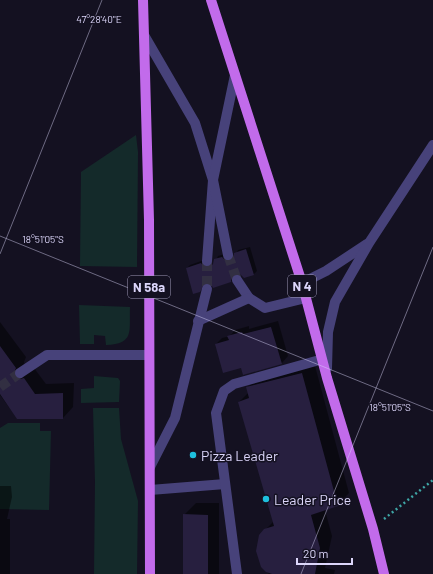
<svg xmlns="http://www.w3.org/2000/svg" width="433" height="574" font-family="Barlow,sans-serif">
<rect width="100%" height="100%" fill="#141121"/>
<!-- green -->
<g fill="#142a2a">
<polygon points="136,135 138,152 137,267 80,266 81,172"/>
<path d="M79,305L130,307C129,331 135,344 106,345L105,336L94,335V344H80Z"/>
<polygon points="94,376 118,378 120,381 119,402 81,403 81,389 94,388"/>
<polygon points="93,408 119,408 121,439 138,501 137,574 94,574 95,482"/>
<polygon points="8,423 40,423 40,431 51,431 49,510 0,509 0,428"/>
</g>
<!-- shadow -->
<g fill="#0007">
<polygon points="250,247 257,271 254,274 234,274 234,278 231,281 206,282 203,287 187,268 190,265 204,260 207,264 214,264 218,256 225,254 229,258 234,259 238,250"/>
<polygon points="278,321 288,356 282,363 242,366 216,344 222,338 230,336 235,330 249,326 249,329"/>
<polygon points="0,322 26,357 24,362 25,366 34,368 46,384 74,383 73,407 63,418 17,418 0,395"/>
<polygon points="314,362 349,493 337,505 325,510 332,536 325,568 335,570 334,574 269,574 262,566 257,551 265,530 274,521 239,402 249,392 247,388 259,376"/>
<polygon points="0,486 11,486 12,497 7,519 10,519 10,574 0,574"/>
<polygon points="196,503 219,503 219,574 184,574 184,515"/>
</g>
<!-- building -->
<g fill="#271f3f">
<polygon points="246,249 254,275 244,278 240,274 236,274 231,277 231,282 213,288 211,284 205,283 200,292 193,294 186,268 201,263 204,267 209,267 213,264 214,259 222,257 226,261 230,261 234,257 234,253"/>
<polygon points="271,327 282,364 243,375 241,368 223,373 215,344 229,340 227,336 242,332 243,334"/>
<polygon points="0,346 16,368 14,373 15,377 20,379 24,378 35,394 63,393 63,419 17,419 0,394"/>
<polygon points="302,373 338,506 311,515 320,548 315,574 272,574 266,572 261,567 256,551 259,535 264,529 274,526 238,402 249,398 246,387"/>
<polygon points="183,514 208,515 208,574 183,574"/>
</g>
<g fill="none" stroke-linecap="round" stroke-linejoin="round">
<!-- minor-tunnel -->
<g stroke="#322f42" stroke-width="10" stroke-dasharray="10 5" stroke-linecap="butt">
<polyline points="228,255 237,280"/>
<polyline points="207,261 207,289"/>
<polyline points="0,387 20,373"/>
</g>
<!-- path -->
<polyline stroke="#3ea5a5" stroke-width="2.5" stroke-dasharray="2 3" stroke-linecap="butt" points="384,519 433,480"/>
<!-- minor -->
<g stroke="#47427a" stroke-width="10">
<polyline points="144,35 195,123 213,180 207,261"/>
<polyline points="228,255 213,180 235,75"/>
<polyline points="237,280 249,298 265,308 306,298"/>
<polyline points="302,283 326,271 367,244"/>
<polyline points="198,321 249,298"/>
<polyline points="327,368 328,332 335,302 369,243 433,145"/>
<polyline points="20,373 47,355 149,355"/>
<polyline points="150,467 175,418 207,289"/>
<polyline points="150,490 225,484"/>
<polyline points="237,574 216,413 224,391 234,384 323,359"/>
</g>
<!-- major -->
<g stroke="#c26beb" stroke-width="10">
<polyline points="143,0 149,220 150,574"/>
<polyline points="211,0 302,283 327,378 373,529 384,574"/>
</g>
</g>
<!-- ticks -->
<path fill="none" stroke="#dcd6fa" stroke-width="1" stroke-opacity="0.45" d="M0,236L433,411M0,254L102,0M301,574L433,247"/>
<!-- markers -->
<g fill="#1ec0de" stroke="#141121" stroke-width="1.5">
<circle cx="193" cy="455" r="4"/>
<circle cx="266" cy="499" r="4"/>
</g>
<g text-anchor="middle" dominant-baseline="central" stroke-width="3" stroke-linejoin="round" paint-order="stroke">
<!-- shield labels -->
<g fill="#141121" stroke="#a09bb9" stroke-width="1">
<rect x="288" y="275" width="28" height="22" rx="3"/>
<rect x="128" y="276" width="42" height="22" rx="3"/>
</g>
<g font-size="13" font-weight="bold" fill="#dcd6fa">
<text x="302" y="286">N 4</text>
<text x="149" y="287">N 58a</text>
</g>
<!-- poi labels -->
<g font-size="14" fill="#dcd6fa" stroke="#141121" text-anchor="start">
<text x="201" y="455">Pizza Leader</text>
<text x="274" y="499">Leader Price</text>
</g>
</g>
<g font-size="10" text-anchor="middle" fill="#dcd6fa" stroke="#141121" stroke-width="3" stroke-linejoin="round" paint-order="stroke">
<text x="99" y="23">47°28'40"E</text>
<text x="43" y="243">18°51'05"S</text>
<text x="390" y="411">18°51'05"S</text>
</g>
<!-- scale -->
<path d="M297 558v6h55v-6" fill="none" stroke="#dcd6fa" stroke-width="2"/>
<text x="303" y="558" font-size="12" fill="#dcd6fa" stroke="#141121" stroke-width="3" paint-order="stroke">20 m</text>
</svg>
